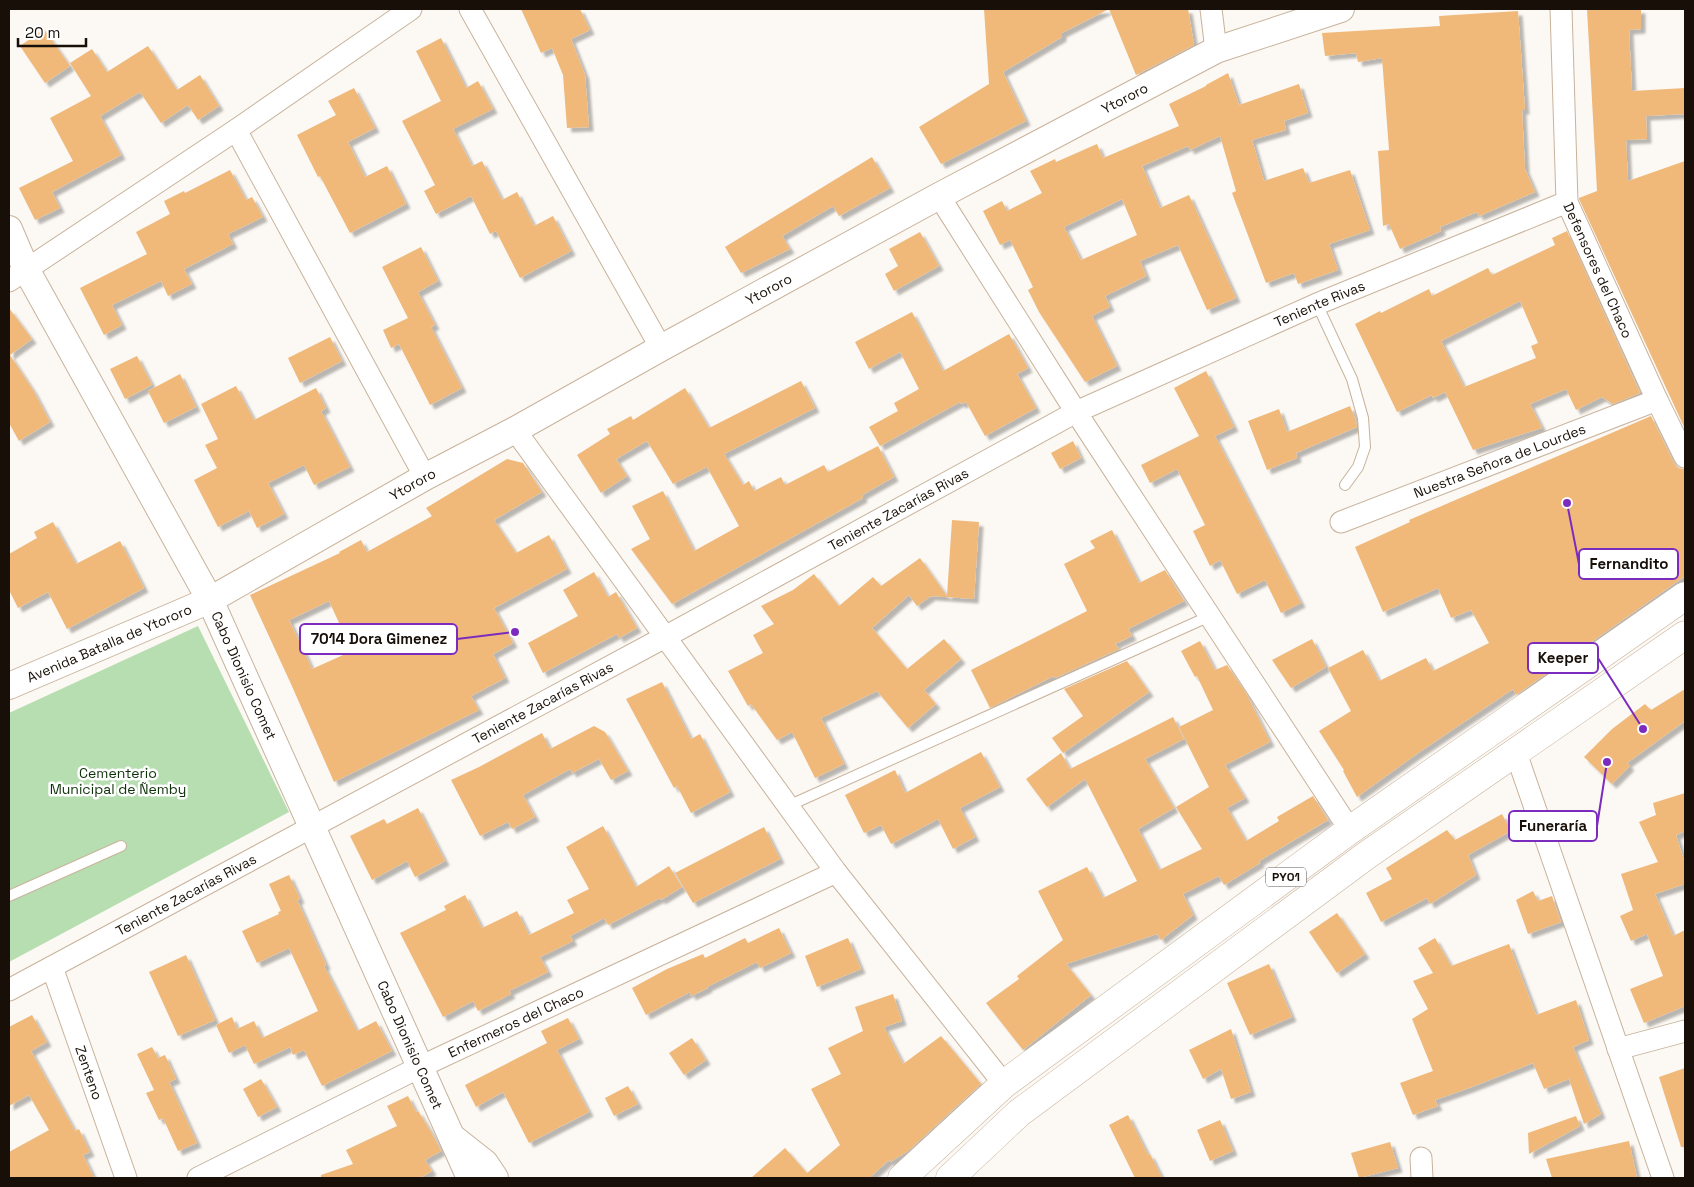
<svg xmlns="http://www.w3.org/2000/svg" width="1694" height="1187" font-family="'Space Grotesk',sans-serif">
<defs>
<filter id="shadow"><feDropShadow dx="4.5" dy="4.5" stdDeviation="1" flood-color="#0004"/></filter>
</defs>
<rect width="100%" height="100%" fill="#fcf8f3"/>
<!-- green -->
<polygon fill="#b7deb1" points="198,626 289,812 9,962 9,713"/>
<!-- building -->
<g fill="#f0b97a" fill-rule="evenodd" filter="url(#shadow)">
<polygon points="521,9 580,9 590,30 571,39 585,75 589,127 567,128 563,75 552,48 541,53"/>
<polygon points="984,9 1109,9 1062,33 1062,37 1003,72 1026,121 941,164 919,127 989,84"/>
<polygon points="1109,9 1188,9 1194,45 1136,75"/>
<polygon points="1587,9 1641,9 1641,29 1629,30 1632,91 1685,88 1685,114 1646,116 1647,139 1626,140 1628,181 1685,161 1685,429 1579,199 1579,198 1597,191"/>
<polygon points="1518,11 1525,110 1522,110 1525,169 1535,192 1479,216 1477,212 1440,227 1441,231 1400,249 1389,224 1383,226 1378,151 1389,150 1382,58 1358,62 1356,53 1325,56 1322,33 1440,26 1439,16"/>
<polygon points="44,29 70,66 45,83 20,46"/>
<polygon points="441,38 466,88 478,81 493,109 453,129 472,166 482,161 502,200 517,192 534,226 553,216 571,251 520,278 496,231 490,234 471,196 436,214 424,191 435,185 402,121 441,101 416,51"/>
<polygon points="148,46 177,90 200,75 219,106 198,120 188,105 161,123 140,92 100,116 121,155 52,192 60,208 35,220 19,188 73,161 50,118 91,96 70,63 92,49 107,72"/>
<path d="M1228,73L1239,105L1299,84L1308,113L1284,121L1286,130L1252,140L1264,181L1303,168L1309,183L1350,170L1370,230L1329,244L1338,270L1298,284L1294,273L1266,283L1232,193L1236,191L1220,136L1190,150L1188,146L1142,166L1160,208L1189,195L1236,298L1207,310L1178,245L1140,261L1146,276L1105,296L1110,307L1092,316L1117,366L1085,382L1039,312L1028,290L1033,287L1010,240L1000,245L983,211L1002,201L1007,211L1042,193L1030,171L1055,159L1056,162L1097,144L1103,158L1179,126L1169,104L1206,86V85ZM1122,199L1137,235L1081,260L1064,227Z"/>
<polygon points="354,88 375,128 348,142 365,177 387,166 406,204 350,233 320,176 318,177 297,135 336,115 328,101"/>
<polygon points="872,157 890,188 839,216 833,206 782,236 790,249 741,273 725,247"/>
<polygon points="230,170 246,200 252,197 263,217 228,234 233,244 184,269 192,284 168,296 161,281 112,305 122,325 104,335 80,288 147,254 136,232 170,214 164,201 184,191 185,193"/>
<path d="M1567,231L1640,393L1613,404L1602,397L1576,410L1566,389L1530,404L1542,428L1473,450L1445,392L1433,398L1432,395L1397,412L1355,324L1380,311L1381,313L1429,289L1432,296L1488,268L1492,275L1555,245L1552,238ZM1520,301L1538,343L1531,346L1536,358L1464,387L1441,341Z"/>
<polygon points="920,232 939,266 894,291 885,274 898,266 889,249"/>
<polygon points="421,247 438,281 418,292 435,325 431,327 462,388 430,405 399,344 391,348 383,330 408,318 382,267"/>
<polygon points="9,308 32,339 10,355 33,390 50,422 19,441 9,423"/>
<polygon points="912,312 943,371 1009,334 1028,368 1017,374 1036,408 985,436 966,402 961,404 960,402 880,446 869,427 898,411 894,403 919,389 900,352 869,369 855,342"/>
<polygon points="330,337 342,361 300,383 288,358"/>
<polygon points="137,356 152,385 125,399 110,369"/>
<polygon points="1206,371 1234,427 1215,436 1301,603 1281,613 1265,580 1237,594 1220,560 1210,566 1193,531 1205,525 1177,469 1150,483 1141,465 1199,436 1174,388"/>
<polygon points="180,374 196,407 164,423 148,391"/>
<polygon points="801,381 815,408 724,454 743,485 749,481 754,491 781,477 785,485 824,465 828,472 878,446 894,477 862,495 863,498 672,604 631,549 650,539 632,506 663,491 694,551 739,526 707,467 673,484 647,441 616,459 627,476 601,493 577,455 610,434 607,429 631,416 633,420 685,388 709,428"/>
<polygon points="236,386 254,420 316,388 326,408 321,411 350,467 314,485 304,465 268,483 284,514 257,528 249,511 218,527 194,480 217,468 205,445 218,439 201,404"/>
<polygon points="1350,406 1356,421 1357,427 1296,453 1297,458 1267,470 1248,421 1279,409 1287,432"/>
<polygon points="1651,416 1674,463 1678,468 1685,469 1685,576 1516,695 1513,689 1418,753 1357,797 1343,771 1344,770 1319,731 1351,711 1328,668 1363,650 1379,681 1426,658 1433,671 1489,643 1471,610 1451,618 1438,588 1383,612 1355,547 1410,522 1409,520"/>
<polygon points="1073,441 1081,458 1060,469 1051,453"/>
<path d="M507,459L523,463L542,492L494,520L516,553L549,535L567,569L494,608L513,643L493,654L505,678L471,696L479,710L334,782L291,684L250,595L340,553L339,552L361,540L367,552L432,516L426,508ZM329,601L352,651L312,669L289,620Z"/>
<polygon points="952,520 979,522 974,599 931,596 917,606 909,595 872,628 907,669 944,639 961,659 924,690 936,704 908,728 877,691 821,718 844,764 815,778 792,732 777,740 751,704 748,706 728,671 763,653 753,635 774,624 761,606 793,590 814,574 839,606 873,577 881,586 920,558 947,596"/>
<polygon points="53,522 76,564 120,541 144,588 67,629 48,592 18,608 9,590 9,554 37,538 34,532"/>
<polygon points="1112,530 1139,583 1165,570 1184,601 1128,629 1132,636 1115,644 1119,649 1055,678 1054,676 990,708 971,670 1087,611 1064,564 1095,548 1090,541"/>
<polygon points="594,572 608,597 616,592 637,628 619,638 617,634 543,673 528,643 578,616 563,590"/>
<polygon points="1312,639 1326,667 1291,688 1272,660"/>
<polygon points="1200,641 1215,670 1227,665 1246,693 1270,742 1225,765 1245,798 1227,808 1246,841 1279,821 1277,817 1313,796 1328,820 1259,861 1260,863 1224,885 1219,876 1183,894 1193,915 1161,940 1157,934 1066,964 1091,995 1023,1050 986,1003 1019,979 1017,976 1063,940 1038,891 1087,867 1103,898 1137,881 1085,779 1047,807 1026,779 1061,753 1070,769 1173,717 1184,739 1145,759 1174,808 1138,829 1159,870 1202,849 1176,807 1209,787 1179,727 1213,710 1197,676 1195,677 1181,651"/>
<polygon points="1127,661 1149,692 1063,753 1052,738 1083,716 1064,689"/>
<polygon points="662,682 691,739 700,734 730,792 691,813 677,786 674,788 626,699"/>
<polygon points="1685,689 1685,721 1627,763 1630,766 1612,784 1584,757 1612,729 1645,704 1651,710"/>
<polygon points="594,726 605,732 628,771 611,780 599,759 572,773 570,769 523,795 535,817 512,829 508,822 480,836 451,780 479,767 542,733 550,749"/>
<polygon points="981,752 1000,787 960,808 975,837 953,849 938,819 891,844 881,825 864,833 845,795 895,770 905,793"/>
<polygon points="1685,793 1685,831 1676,835 1685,864 1685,884 1655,894 1673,936 1685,930 1685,1006 1644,1023 1630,989 1663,976 1647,934 1631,941 1620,916 1633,910 1621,874 1658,862 1639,822 1656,815 1653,803"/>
<polygon points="418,808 445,861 415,877 407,861 372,880 350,836 384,819 387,824"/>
<polygon points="1502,814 1511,831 1468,855 1476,875 1430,904 1427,898 1381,922 1366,893 1392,879 1386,868 1447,830 1455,840"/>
<polygon points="603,826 636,887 669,866 682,887 661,900 660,898 608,925 604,918 570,936 573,941 540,957 548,972 509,991 511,994 478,1011 473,1001 443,1017 400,933 446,910 444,906 465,895 482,928 517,911 529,935 574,913 567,900 589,889 566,847"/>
<polygon points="764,827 780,859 693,903 675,873"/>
<polygon points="289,875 300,899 297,900 326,965 324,966 357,1031 376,1021 392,1051 322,1086 304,1050 293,1055 290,1047 254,1064 245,1045 229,1053 216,1025 232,1017 237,1029 254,1021 262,1038 318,1011 289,948 257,963 242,931 279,914 278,912 281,911 269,884"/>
<polygon points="1533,891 1538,901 1552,896 1561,922 1528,934 1516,900"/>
<polygon points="1337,913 1365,954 1337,973 1309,932"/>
<polygon points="779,928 791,953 760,968 757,962 707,987 708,988 691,996 690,992 646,1015 632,988 667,969 703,954 705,958 745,938 748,943"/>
<polygon points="848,938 861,969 817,987 805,956"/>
<polygon points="1435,938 1451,966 1509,944 1536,1015 1576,1000 1589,1040 1573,1047 1601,1114 1584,1124 1569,1079 1544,1089 1533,1063 1469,1088 1435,1100 1438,1106 1413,1115 1400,1083 1433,1071 1412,1019 1428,1009 1413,981 1433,973 1418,948"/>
<polygon points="186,955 215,1020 178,1036 149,972"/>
<polygon points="1269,964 1292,1017 1250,1035 1227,983"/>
<polygon points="893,994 902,1021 884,1027 903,1064 941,1036 981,1084 908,1151 890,1162 889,1160 869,1178 751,1178 785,1148 807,1173 840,1145 811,1089 841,1074 828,1048 863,1031 855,1007"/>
<polygon points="32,1015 47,1042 31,1051 75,1131 79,1129 90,1152 83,1155 94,1178 9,1178 9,1152 49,1130 29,1095 9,1106 9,1027"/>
<polygon points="568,1018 579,1039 557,1050 589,1112 529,1143 503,1092 476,1107 465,1085 547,1043 541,1031"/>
<polygon points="1231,1029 1251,1092 1231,1099 1221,1069 1203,1079 1189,1050"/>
<polygon points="692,1038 706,1060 684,1075 669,1053"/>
<polygon points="152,1047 158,1058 165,1055 176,1079 169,1082 197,1143 178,1151 163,1118 159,1120 146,1093 154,1090 137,1054"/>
<polygon points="1685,1068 1685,1147 1681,1147 1659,1077"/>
<polygon points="261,1079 277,1107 258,1117 243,1089"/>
<polygon points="628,1086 638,1104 614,1116 605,1098"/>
<polygon points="408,1096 416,1112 418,1111 431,1132 441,1151 425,1160 432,1171 420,1178 321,1178 321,1175 353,1164 346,1150 397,1126 387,1106"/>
<polygon points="1128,1115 1148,1155 1150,1154 1162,1178 1135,1178 1109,1125"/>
<polygon points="1576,1116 1580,1126 1529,1154 1528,1133"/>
<polygon points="1220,1120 1233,1151 1210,1161 1197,1130"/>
<polygon points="1629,1141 1637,1178 1552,1178 1546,1159"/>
<polygon points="1390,1142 1398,1168 1359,1178 1351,1153"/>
</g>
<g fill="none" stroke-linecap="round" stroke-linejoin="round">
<defs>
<g id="service">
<polyline points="1317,304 1352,379 1363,418 1365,447 1358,467 1345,485"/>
<polyline points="788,806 1210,616"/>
<polyline points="9,896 121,846"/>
</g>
<g id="minor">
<polyline points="470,9 661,348"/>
<polyline points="1211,9 1216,50"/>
<path id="s1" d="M1561,9L1567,202L1657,400L1685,457"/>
<polyline points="236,130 425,477"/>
<polyline points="939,196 1076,412 1350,830"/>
<polyline points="9,281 236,130 411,9"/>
<polyline points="515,430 836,872 1004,1084"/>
<path id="s2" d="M1341,522L1657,400"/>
<polyline points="1516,753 1663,1178"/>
<path id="s3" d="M52,967L126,1178"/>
<path id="s4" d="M9,990L665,637L1076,412L1317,304L1567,202"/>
<polyline points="1618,1049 1685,1031"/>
<polyline points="1421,1158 1422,1178"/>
<path id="s5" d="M198,1178L420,1067L836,872"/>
</g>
<g id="tertiary">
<path id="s6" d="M9,229L26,269L210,600L470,1178"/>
<path id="s7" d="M9,686L210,600L425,477L515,430L661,348L939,196L1216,50L1341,9"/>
<polyline points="452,1137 485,1163 495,1178"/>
</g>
<g id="trunk">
<polyline points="902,1178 1004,1084 1350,830 1685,596"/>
<polyline points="950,1178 1019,1113 1367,855 1685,635"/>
</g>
</defs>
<!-- service casing -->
<use href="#service" stroke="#c8b39c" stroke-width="12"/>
<!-- minor casing -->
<use href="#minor" stroke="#c8b39c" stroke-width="23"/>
<!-- tertiary casing -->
<use href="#tertiary" stroke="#c8b39c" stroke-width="28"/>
<!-- trunk casing -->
<use href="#trunk" stroke="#c8b39c" stroke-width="29"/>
<!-- service -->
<use href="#service" stroke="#fff" stroke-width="10"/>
<!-- minor -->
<use href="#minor" stroke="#fff" stroke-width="21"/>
<!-- tertiary -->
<use href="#tertiary" stroke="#fff" stroke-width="26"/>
<!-- trunk -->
<use href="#trunk" stroke="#fff" stroke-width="28"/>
</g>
<g text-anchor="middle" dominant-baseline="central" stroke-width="5" stroke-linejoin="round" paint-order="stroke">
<!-- shield labels -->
<rect fill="#fff" stroke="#5d5852" stroke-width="1" x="1266" y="867.5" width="40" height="19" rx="4"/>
<g font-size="12" font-weight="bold" fill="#181008">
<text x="1286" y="877">PY01</text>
</g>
<!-- street labels -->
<g font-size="14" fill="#181008" stroke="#fff">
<text stroke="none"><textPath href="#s7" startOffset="1262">Ytororo</textPath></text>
<text stroke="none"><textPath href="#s1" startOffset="268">Defensores del Chaco</textPath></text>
<text stroke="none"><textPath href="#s7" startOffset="858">Ytororo</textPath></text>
<text stroke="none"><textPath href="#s4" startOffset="1480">Teniente Rivas</textPath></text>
<text stroke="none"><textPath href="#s2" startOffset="170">Nuestra Señora de Lourdes</textPath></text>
<text stroke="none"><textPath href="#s7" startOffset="452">Ytororo</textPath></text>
<text stroke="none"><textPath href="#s4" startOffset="1011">Teniente Zacarías Rivas</textPath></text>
<text stroke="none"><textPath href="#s7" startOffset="109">Avenida Batalla de Ytororo</textPath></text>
<text stroke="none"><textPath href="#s6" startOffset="505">Cabo Dionisio Comet</textPath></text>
<text stroke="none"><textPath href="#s4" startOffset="606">Teniente Zacarías Rivas</textPath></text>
<text stroke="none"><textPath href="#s4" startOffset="201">Teniente Zacarías Rivas</textPath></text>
<text stroke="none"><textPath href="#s5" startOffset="354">Enfermeros del Chaco</textPath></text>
<text stroke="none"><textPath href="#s6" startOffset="910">Cabo Dionisio Comet</textPath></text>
<text stroke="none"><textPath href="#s3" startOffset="112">Zenteno</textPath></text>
</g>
<!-- park labels -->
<g font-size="14" fill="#0e3208" stroke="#fff">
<text x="118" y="773">Cementerio<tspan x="118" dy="16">Municipal de Ñemby</tspan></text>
</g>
</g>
<!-- callouts -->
<path fill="none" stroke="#7b2cbf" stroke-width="2" d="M1567 503L1579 564M515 632L457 639M1643 729L1598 658M1607 762L1597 826"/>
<g fill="#7b2cbf" stroke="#fff" stroke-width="2">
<circle cx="1567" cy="503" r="5"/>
<circle cx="515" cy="632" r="5"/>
<circle cx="1643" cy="729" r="5"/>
<circle cx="1607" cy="762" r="5"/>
</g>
<g fill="#fff" stroke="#7b2cbf" stroke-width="2">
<rect x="1579" y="549" width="99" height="30" rx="5"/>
<rect x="300" y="624" width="157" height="30" rx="5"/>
<rect x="1528" y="643" width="70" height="30" rx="5"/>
<rect x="1509" y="811" width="88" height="30" rx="5"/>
</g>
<g font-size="15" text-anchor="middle" font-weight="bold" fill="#181008">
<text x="1629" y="569">Fernandito</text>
<text x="379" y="644">7014 Dora Gimenez</text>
<text x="1563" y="663">Keeper</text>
<text x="1553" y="831">Funeraría</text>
</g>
<!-- border -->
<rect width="1694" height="1187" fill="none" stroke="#181008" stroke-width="20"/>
<!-- scale -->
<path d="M18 38v8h68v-8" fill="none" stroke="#181008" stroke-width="2.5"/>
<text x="25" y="38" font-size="15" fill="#181008" stroke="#ffffff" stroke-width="4" paint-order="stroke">20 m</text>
</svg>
